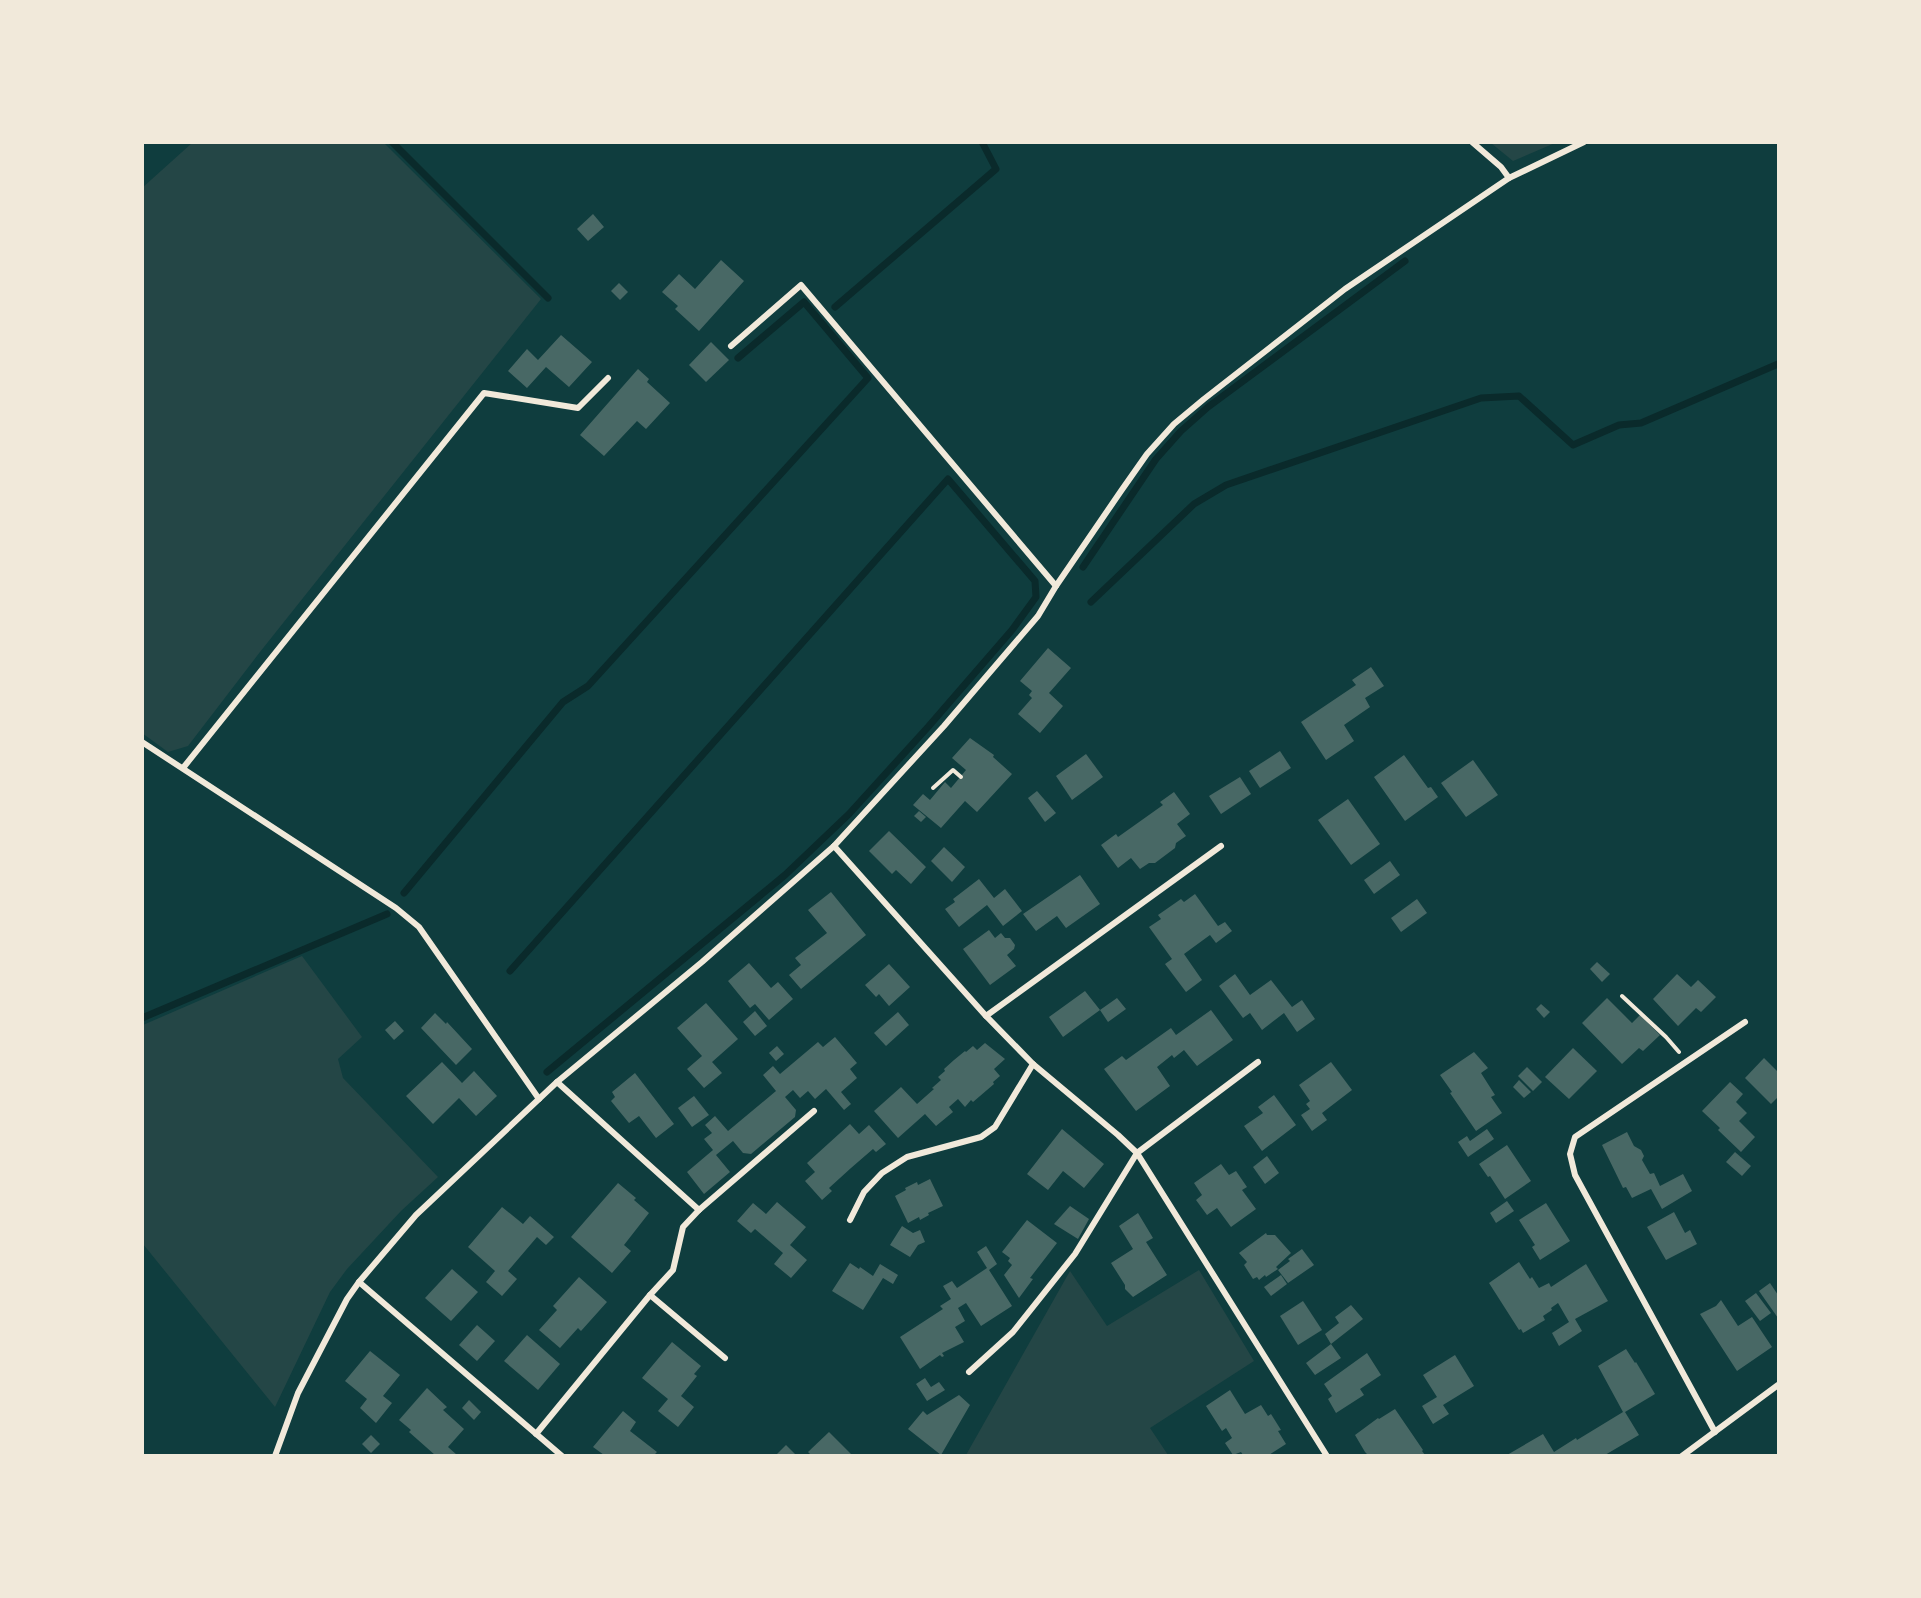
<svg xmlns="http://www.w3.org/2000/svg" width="1921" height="1598" font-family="'Sofia Sans Condensed',sans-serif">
<rect width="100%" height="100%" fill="#0f3d3e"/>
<!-- green -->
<g fill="#244646">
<polygon points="192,143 384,143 541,299 260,652 188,746 168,752 142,733 142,188"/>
<polygon points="1491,143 1555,143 1513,161"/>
<polygon points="302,956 362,1037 338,1059 343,1078 438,1177 401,1211 347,1269 330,1292 275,1407 143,1244 143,1025"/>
<polygon points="1199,1270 1254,1361 1150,1428 1168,1455 966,1455 1070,1271 1107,1326"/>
</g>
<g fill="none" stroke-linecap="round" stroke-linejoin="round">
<!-- stream -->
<g stroke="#0a2a2b" stroke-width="7">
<polyline points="392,142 548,298"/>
<polyline points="835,307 996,169 982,142"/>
<polyline points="1083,567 1156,459 1181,431 1208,407 1405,261"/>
<polyline points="1091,602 1194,504 1226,485 1481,398 1519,396 1573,445 1619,425 1641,423 1778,364"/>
<polyline points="404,893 563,702 588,686 868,378 804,302 738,358"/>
<polyline points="510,971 948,479 1035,581 1036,597 1012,630 928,727 849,814 785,875 547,1072"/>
<polyline points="142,1018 387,914"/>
</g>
</g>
<!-- building -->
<g fill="#486865">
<polygon points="593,214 604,227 588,241 577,229"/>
<polygon points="721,260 744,281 699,331 675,309 678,306 662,292 679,274 695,289"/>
<polygon points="619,283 628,292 620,300 611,291"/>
<polygon points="561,335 592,362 569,387 546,367 527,388 508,371 527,349 538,360"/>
<polygon points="711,342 729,360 706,382 689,365"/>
<polygon points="638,369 649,379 647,382 670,403 646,429 637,421 604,456 580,435"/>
<polygon points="1048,648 1071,668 1049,693 1063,706 1040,733 1018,714 1032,698 1029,695 1032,691 1020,681"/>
<polygon points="1371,667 1384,686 1365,698 1370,707 1344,725 1354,741 1326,760 1301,722 1356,685 1352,680"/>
<polygon points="970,738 994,755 993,757 1012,774 977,812 965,801 941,828 913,805 923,794 930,800 945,782 951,788 966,770 952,758"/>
<polygon points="1280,751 1291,768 1260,788 1249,771"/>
<polygon points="1086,754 1103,777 1072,800 1056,776"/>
<polygon points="1404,755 1428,788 1431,787 1438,797 1405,821 1374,777"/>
<polygon points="1473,760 1498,795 1466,817 1441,783"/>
<polygon points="1240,777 1251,794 1221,814 1209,796"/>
<polygon points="1037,791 1056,813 1045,822 1028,798"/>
<polygon points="1174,792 1190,814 1177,824 1186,836 1176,843 1175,848 1155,863 1149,863 1140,869 1131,858 1118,868 1101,845 1116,834 1118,837 1163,805 1160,802"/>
<polygon points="1348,799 1380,844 1351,865 1318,820"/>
<polygon points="919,811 926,817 921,822 914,816"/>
<polygon points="889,831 926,867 911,884 896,870 892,874 869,851"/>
<polygon points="944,847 965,867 952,882 931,861"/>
<polygon points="1390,861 1400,875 1374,894 1364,880"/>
<polygon points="1080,875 1100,904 1066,928 1057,916 1036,931 1023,914"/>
<polygon points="979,879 994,898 1005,889 1022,911 1003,926 987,905 959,927 945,909 955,902 953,899"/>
<polygon points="831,892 866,935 801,989 789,975 801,965 795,958 827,933 808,910"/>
<polygon points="1195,894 1218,926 1225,922 1232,931 1216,943 1210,935 1184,954 1202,980 1186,992 1165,964 1172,959 1149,927 1161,919 1158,915 1181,899 1184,902"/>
<polygon points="1417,899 1427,913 1401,932 1391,918"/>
<polygon points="989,930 995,938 1001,933 1005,938 1010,938 1015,945 1014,949 1007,955 1016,966 990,985 963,949"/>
<polygon points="1597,962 1610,974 1602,982 1590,969"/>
<polygon points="749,963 771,988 778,982 793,999 769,1020 755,1004 750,1008 728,981"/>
<polygon points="889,964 910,987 889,1006 879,994 876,997 865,985"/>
<polygon points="1235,974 1250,995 1271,980 1292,1007 1302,1000 1315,1019 1297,1032 1284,1013 1262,1030 1250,1013 1243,1018 1219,986"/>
<polygon points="1677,974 1691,987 1698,980 1716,997 1701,1012 1696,1008 1678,1026 1653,999"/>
<polygon points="1085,991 1100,1010 1117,998 1126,1009 1108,1022 1100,1010 1063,1037 1049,1017"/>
<polygon points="1607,998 1632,1023 1640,1015 1660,1035 1643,1051 1639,1048 1622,1064 1582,1023"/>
<polygon points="706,1003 738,1039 712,1062 722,1073 704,1088 687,1069 702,1056 677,1028"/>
<polygon points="1541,1004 1550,1012 1544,1018 1536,1009"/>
<polygon points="1211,1010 1233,1040 1197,1066 1184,1050 1174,1058 1172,1055 1157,1067 1170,1086 1136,1111 1104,1069 1122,1056 1126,1060 1171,1028 1176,1035"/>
<polygon points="755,1011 767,1026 755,1036 743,1022"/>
<polygon points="898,1012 909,1025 886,1046 874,1033"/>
<polygon points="435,1013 446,1024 447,1022 472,1049 456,1065 421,1028"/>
<polygon points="395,1021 404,1031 394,1040 385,1030"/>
<polygon points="835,1037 857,1063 850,1069 857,1078 841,1092 851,1104 844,1110 826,1089 815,1099 808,1091 800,1098 793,1090 785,1097 796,1110 795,1117 751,1154 743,1153 733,1141 716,1155 730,1172 704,1194 687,1172 713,1150 704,1139 712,1133 705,1125 715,1116 728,1131 776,1091 763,1075 773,1066 780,1074 818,1042 823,1047"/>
<polygon points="985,1043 1005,1059 994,1069 1000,1076 993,1082 994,1084 973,1102 971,1100 965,1107 958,1099 949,1107 953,1112 936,1126 925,1114 898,1138 874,1111 901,1087 917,1104 934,1089 932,1088 941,1080 938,1077 945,1071 944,1069 954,1060 965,1051 966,1052 973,1046 977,1050"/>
<polygon points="777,1046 784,1054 776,1061 769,1053"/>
<polygon points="1573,1048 1597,1071 1569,1099 1545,1077"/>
<polygon points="1474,1052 1488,1068 1481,1073 1495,1095 1491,1097 1502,1113 1476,1131 1450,1093 1452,1092 1440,1075"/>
<polygon points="1764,1058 1778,1072 1778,1097 1771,1104 1745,1078"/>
<polygon points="442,1062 462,1083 474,1071 497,1096 476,1116 459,1098 433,1124 406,1096"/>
<polygon points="1331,1062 1352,1090 1322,1113 1327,1120 1312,1131 1301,1115 1310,1109 1306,1104 1310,1101 1299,1085"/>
<polygon points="1527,1067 1542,1082 1533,1091 1518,1076"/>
<polygon points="635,1073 674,1124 656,1138 639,1116 629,1123 611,1101 615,1097 612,1092"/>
<polygon points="1519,1080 1531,1092 1524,1098 1513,1087"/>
<polygon points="1730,1082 1743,1094 1736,1102 1747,1113 1739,1121 1755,1137 1741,1152 1718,1130 1720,1128 1702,1111"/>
<polygon points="1274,1095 1296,1125 1262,1151 1244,1126 1263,1113 1258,1107"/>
<polygon points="694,1096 709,1115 692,1127 678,1108"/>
<polygon points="850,1124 859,1134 869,1125 886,1144 876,1152 873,1149 851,1168 829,1188 832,1191 822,1200 805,1181 815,1172 807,1163"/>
<polygon points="1062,1129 1104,1164 1084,1188 1063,1171 1048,1190 1027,1174"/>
<polygon points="1487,1129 1494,1139 1468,1157 1458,1142 1467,1136 1470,1141"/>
<polygon points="1627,1132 1634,1146 1641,1150 1644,1156 1642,1160 1650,1174 1654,1173 1660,1186 1683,1174 1692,1191 1662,1209 1651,1189 1632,1198 1626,1187 1623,1188 1602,1145"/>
<polygon points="1507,1145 1531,1181 1505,1199 1490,1176 1488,1177 1479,1164"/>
<polygon points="1735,1152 1751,1166 1742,1176 1726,1162"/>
<polygon points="1267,1156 1279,1173 1265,1184 1253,1167"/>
<polygon points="1221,1164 1229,1175 1236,1171 1247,1187 1242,1190 1256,1209 1231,1227 1217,1208 1207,1215 1196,1200 1202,1195 1194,1183"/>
<polygon points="930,1179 943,1206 928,1213 929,1215 920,1220 919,1217 908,1223 895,1196 906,1190 905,1188 917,1182 918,1185"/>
<polygon points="618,1183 636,1198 634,1200 649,1213 624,1245 631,1251 612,1273 571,1237"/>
<polygon points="1507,1201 1514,1211 1496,1223 1490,1213"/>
<polygon points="777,1202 806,1227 790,1245 807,1260 791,1278 774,1264 783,1253 755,1229 751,1233 737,1221 753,1203 766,1214"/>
<polygon points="1546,1203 1570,1241 1540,1260 1532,1247 1535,1245 1519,1220"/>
<polygon points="1070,1206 1089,1219 1078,1239 1054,1224"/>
<polygon points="502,1207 523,1224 530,1216 554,1237 546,1245 537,1237 508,1271 517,1279 502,1296 486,1282 495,1271 468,1247"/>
<polygon points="1674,1212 1685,1233 1690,1230 1697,1244 1666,1260 1647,1227"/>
<polygon points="1138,1213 1153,1238 1146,1242 1167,1275 1133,1297 1125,1289 1125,1285 1111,1263 1133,1249 1119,1226"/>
<polygon points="1027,1220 1057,1243 1030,1278 1033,1279 1019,1298 1004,1275 1012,1265 1008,1261 1010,1258 1002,1252"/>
<polygon points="902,1226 913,1233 920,1230 925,1242 918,1245 910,1257 890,1245"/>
<polygon points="1266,1233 1267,1235 1275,1235 1291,1253 1276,1267 1278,1269 1266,1277 1265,1275 1259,1280 1257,1277 1253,1279 1244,1265 1247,1262 1239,1253"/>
<polygon points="986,1246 997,1264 989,1270 1012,1306 981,1326 966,1303 958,1308 965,1321 955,1327 964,1342 942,1353 944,1356 942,1357 940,1355 920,1369 900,1337 943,1309 940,1306 951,1299 943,1286 952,1281 957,1288 987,1268 977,1252"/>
<polygon points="1302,1249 1314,1265 1288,1283 1278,1270 1290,1261 1288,1259"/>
<polygon points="1519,1262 1530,1279 1532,1277 1539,1288 1549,1283 1551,1287 1586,1264 1608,1301 1575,1319 1582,1331 1559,1346 1552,1333 1569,1322 1558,1303 1551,1308 1552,1310 1543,1316 1545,1320 1523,1333 1521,1329 1519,1330 1489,1283"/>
<polygon points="850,1263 859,1269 860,1267 873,1276 880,1264 898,1275 893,1284 883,1278 863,1310 832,1291"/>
<polygon points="452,1269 478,1292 451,1321 425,1298"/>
<polygon points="1281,1275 1287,1284 1271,1296 1264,1287"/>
<polygon points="579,1277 607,1302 581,1331 578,1328 560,1348 539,1330 557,1310 553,1306"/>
<polygon points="1770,1283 1778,1295 1778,1318 1759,1291"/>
<polygon points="1756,1293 1771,1313 1760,1321 1745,1301"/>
<polygon points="1721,1300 1738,1326 1752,1317 1772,1347 1737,1371 1700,1314 1716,1306"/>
<polygon points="1303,1301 1322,1330 1298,1345 1280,1316"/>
<polygon points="1351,1305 1363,1319 1331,1344 1341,1358 1315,1375 1306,1363 1331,1344 1325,1334 1339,1323 1335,1317"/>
<polygon points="477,1325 495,1341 477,1361 459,1345"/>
<polygon points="527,1335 560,1364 538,1390 504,1361"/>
<polygon points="672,1342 701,1366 694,1374 697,1376 681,1396 694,1407 678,1427 658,1411 668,1399 642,1378"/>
<polygon points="1626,1349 1635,1363 1636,1362 1655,1394 1625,1412 1639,1435 1605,1455 1507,1455 1543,1434 1554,1452 1576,1438 1577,1440 1623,1412 1598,1366"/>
<polygon points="370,1351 400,1375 383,1396 392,1403 376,1423 360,1408 367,1399 345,1381"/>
<polygon points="1367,1353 1381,1375 1360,1389 1364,1395 1336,1413 1328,1399 1332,1396 1324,1384"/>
<polygon points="1455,1355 1474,1386 1443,1405 1449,1414 1433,1424 1422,1406 1437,1397 1423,1375"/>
<polygon points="925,1378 931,1387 939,1382 945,1390 927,1401 916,1384"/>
<polygon points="427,1388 447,1407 443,1410 464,1429 448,1447 457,1455 435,1455 409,1432 411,1430 399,1420"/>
<polygon points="1230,1390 1245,1414 1261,1405 1268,1416 1271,1414 1281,1430 1278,1431 1286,1444 1269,1455 1243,1455 1241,1452 1233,1455 1225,1443 1232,1438 1226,1428 1222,1431 1206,1406"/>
<polygon points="959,1395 970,1405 941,1455 908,1429 923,1411 927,1415"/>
<polygon points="469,1400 481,1412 474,1420 462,1408"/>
<polygon points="1395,1409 1423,1450 1422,1451 1425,1455 1368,1455 1365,1452 1355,1435 1378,1418 1379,1419"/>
<polygon points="623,1411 636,1422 630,1431 657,1452 654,1455 604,1455 593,1447"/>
<polygon points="829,1432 852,1455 811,1455 808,1452"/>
<polygon points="371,1435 380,1444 371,1453 362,1444"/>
<polygon points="786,1445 796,1455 776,1455"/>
</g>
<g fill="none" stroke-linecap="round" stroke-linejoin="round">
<!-- path -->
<g stroke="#f1e9da" stroke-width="4">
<polyline points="933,788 953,770 961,777"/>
<polyline points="1622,996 1666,1037 1679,1052"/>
</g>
<!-- minor -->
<g stroke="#f1e9da" stroke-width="6">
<polyline points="1472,142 1501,167 1509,178"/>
<polyline points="731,346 801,285 1056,586"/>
<polyline points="142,742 396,908 419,927 539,1099"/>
<polyline points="183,768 484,393 578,408 608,378"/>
<polyline points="834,846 986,1016 1033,1064 1118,1135 1137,1153 1327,1456"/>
<polyline points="986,1016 1221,846"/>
<polyline points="557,1082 699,1210"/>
<polyline points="850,1220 864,1192 882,1173 907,1157 981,1137 995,1127 1033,1064"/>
<polyline points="359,1282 562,1456"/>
<polyline points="650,1295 725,1358"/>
<polyline points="969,1372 1013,1332 1075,1254 1137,1153 1258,1062"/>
<polyline points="1715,1432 1575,1175 1570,1154 1575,1137 1745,1022"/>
<polyline points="536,1434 650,1295 673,1270 683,1227 699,1210 814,1111"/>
<polyline points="275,1456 298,1393 347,1299 359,1282 416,1215 557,1082 702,962 834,846 944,726 1038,616 1056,586 1121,491 1147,454 1174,424 1204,399 1345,289 1509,178 1584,142"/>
<polyline points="1682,1456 1778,1385"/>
</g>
</g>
<!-- border -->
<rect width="1921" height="1598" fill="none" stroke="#f1e9da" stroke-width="288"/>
</svg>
